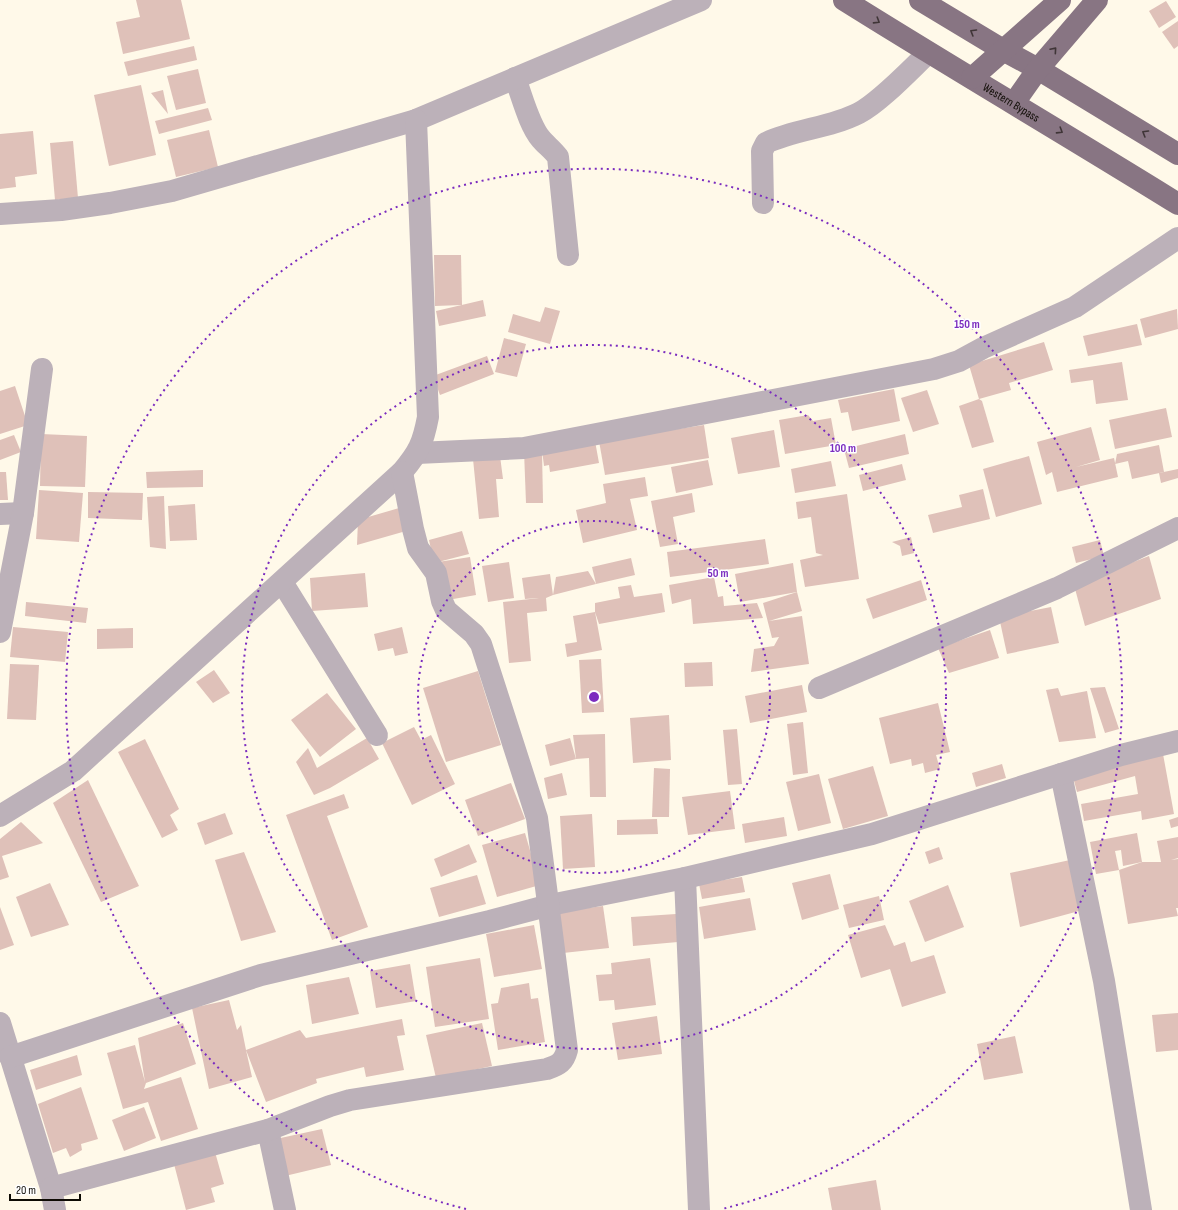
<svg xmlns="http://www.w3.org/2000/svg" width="1178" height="1210" font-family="'Sofia Sans Condensed',sans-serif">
<rect width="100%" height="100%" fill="#fff9e9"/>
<!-- building -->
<g fill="#dfc1b9">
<polygon points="136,0 181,0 190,39 123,54 116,22 140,17"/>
<polygon points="1166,1 1176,17 1159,28 1149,11"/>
<polygon points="1178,21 1178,46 1174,49 1162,32"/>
<polygon points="194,46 197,60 128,76 124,62"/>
<polygon points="198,69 206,103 176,110 167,76"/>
<polygon points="141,85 156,155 109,166 94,95"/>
<polygon points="163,90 168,114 151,93"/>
<polygon points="208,108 212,120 159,134 155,121"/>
<polygon points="209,130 218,167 176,177 167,140"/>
<polygon points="33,131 37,174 15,177 16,187 0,189 0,134"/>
<polygon points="73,141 78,198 55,200 50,143"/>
<polygon points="434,255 461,255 462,305 435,306"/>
<polygon points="483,300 486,316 439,326 436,311"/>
<polygon points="545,307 560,311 550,344 508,332 513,314 540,322"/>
<polygon points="1177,309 1178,329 1145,338 1140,319"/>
<polygon points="1137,324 1142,345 1088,356 1083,336"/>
<polygon points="504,338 526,344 517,377 495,372"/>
<polygon points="1044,342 1053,370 1009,383 1011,390 979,399 969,365"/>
<polygon points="487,356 494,374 440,395 433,376"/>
<polygon points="1122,362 1128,400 1096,404 1093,380 1071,383 1069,370"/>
<polygon points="15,386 28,425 0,434 0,391"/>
<polygon points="894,389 900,421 852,431 848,412 841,413 838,400"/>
<polygon points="927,390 939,424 913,432 901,398"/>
<polygon points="979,399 982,401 994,442 972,448 959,406"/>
<polygon points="1166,408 1172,437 1115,449 1109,420"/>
<polygon points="808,415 813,421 831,418 836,445 785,454 779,420"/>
<polygon points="704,425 709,458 605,475 599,441"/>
<polygon points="1091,427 1100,460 1076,467 1114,458 1118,477 1057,492 1052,472 1046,475 1037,442"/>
<polygon points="774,430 780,467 738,474 731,438"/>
<polygon points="41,434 87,436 85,487 40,486"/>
<polygon points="905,434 909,454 849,468 844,449"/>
<polygon points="14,435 21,452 0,460 0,440"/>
<polygon points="595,441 599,463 550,472 549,465 544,466 542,450"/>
<polygon points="1159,445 1164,472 1132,479 1128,461 1115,464 1117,454"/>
<polygon points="542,450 543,503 526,503 524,451"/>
<polygon points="500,456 503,479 496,479 499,517 479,519 473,459"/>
<polygon points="1029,456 1042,504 996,517 983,469"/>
<polygon points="708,460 713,485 676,493 671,467"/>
<polygon points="831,461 836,486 795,493 791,469"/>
<polygon points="902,464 906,480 863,491 859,475"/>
<polygon points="1178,469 1178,478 1161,483 1159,473"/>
<polygon points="203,470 203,487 147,488 146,472"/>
<polygon points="0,472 6,472 8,500 0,500"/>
<polygon points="645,477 648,496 630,499 637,530 583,543 576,510 606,503 603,484"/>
<polygon points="983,489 990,519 933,533 928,515 962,507 959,495"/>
<polygon points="39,490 83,493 79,542 36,539"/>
<polygon points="88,492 143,493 142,520 88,518"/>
<polygon points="692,493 695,512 673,517 678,544 660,547 651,501"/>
<polygon points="847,494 859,579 805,587 800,560 823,555 816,553 811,517 798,519 796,502"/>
<polygon points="164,496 166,549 150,547 147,497"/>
<polygon points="195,504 197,540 170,541 168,506"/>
<polygon points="406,506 413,529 357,545 358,520"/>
<polygon points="462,531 469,554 438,562 470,557 476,595 442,601 429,540"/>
<polygon points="911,537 914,553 902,556 900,546 892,542"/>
<polygon points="765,539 769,564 670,577 667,552"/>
<polygon points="1100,540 1104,556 1076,563 1072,547"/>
<polygon points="1149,556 1161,599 1085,626 1074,585"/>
<polygon points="631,558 635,575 596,584 592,567"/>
<polygon points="509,562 514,598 488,602 482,566"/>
<polygon points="793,563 797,592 802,611 769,621 802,616 809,664 751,672 754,649 774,646 779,637 772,638 763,603 797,592 740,602 735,574"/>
<polygon points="588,571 596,584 553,595 546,598 547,611 527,613 531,661 509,663 503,602 539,598 525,599 522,578 550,574 553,595 556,577"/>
<polygon points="365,573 368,607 312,611 310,578"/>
<polygon points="714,577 718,597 723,596 724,606 757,603 763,618 693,624 691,599 672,604 669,585"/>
<polygon points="921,580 927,600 873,619 866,599"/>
<polygon points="631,585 634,597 662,593 665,612 599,624 595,612 602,650 567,657 565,644 577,642 573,616 595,612 595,603 620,598 618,587"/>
<polygon points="26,602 88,608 86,623 25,616"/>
<polygon points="1051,607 1059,643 1007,654 999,617"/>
<polygon points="13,627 68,632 65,662 10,657"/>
<polygon points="402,627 408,653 395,656 393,648 378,651 374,634"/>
<polygon points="133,628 133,648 97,649 97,629"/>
<polygon points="990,630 999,658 949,673 938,648"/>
<polygon points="601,659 604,712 582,713 579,660"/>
<polygon points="712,662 713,686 685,687 684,663"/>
<polygon points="10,664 39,665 36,720 7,719"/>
<polygon points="214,670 230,693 213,703 196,682"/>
<polygon points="478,671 501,745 446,762 423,688"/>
<polygon points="802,685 807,712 750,723 745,696"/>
<polygon points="1105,687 1119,729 1105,733 1090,688"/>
<polygon points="1058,688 1061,696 1087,691 1096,738 1059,742 1046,690"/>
<polygon points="327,693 356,729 320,757 291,720"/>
<polygon points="938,703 950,752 936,755 940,769 925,773 923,763 912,766 911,759 890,764 879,718"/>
<polygon points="669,715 671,760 633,763 630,718"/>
<polygon points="803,722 808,773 793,775 787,724"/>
<polygon points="414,727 421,740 431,735 455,784 412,805 382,743"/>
<polygon points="737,729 742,784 728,785 723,730"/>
<polygon points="605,734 606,797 590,797 589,758 576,759 573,735"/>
<polygon points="367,738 379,759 330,788 314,795 296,762 308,748 317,768"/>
<polygon points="570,738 576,759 550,766 545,745"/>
<polygon points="145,739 179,809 170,815 178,830 162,838 118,752"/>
<polygon points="1163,754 1174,814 1142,820 1141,811 1084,821 1081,804 1138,794 1135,776 1077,792 1073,777"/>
<polygon points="1002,764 1006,778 976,787 972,773"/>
<polygon points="873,766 888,816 843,829 828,779"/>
<polygon points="654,768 670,769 669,817 652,817"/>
<polygon points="562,773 567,795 548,799 544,778"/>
<polygon points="819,774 831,823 798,831 786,782"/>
<polygon points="88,780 139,886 101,902 53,803"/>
<polygon points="511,783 525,819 478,836 465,800"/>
<polygon points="730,791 735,829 688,835 682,797"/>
<polygon points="344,794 349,808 327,816 368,927 332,940 286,815"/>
<polygon points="225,813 233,834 205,845 197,823"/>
<polygon points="592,814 595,867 563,869 560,816"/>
<polygon points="784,817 787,836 745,843 742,824"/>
<polygon points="1178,817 1178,826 1171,828 1169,820"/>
<polygon points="657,819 658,834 617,835 617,820"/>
<polygon points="21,822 43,843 2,856 9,877 0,880 0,839"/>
<polygon points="525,833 540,885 497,897 482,845"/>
<polygon points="1137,833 1142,862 1161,862 1157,841 1178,837 1178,858 1171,860 1178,859 1178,908 1176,908 1178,916 1128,924 1119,870 1142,862 1123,866 1121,850 1115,851 1119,870 1096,874 1090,842"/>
<polygon points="469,844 477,862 441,877 434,859"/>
<polygon points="939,847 943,859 929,864 925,852"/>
<polygon points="244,852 276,932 241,941 215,860"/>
<polygon points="1070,860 1079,911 1020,927 1010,873"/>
<polygon points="830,874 839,909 802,920 792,883"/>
<polygon points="477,875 486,904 439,917 430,888"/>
<polygon points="742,877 745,892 702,899 699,884"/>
<polygon points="50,883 69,925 31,937 16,897"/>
<polygon points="948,885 964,927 925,942 909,901"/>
<polygon points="879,896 884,920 849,928 843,905"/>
<polygon points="750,898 756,930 704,939 699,907"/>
<polygon points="603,906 609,948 563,953 558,912"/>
<polygon points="0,907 14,945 0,950"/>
<polygon points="676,914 678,942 633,946 631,917"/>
<polygon points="534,925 542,969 494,977 486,934"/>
<polygon points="885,925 894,946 905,942 911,962 934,955 946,993 902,1007 890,969 861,978 848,935"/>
<polygon points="480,958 489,1019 435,1027 426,967"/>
<polygon points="650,958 656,1005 615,1010 614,1000 599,1001 596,975 612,974 611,963"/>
<polygon points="410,964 416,1001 376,1008 370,971"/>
<polygon points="349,977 359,1014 312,1024 306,985"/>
<polygon points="529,983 531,999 538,998 545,1042 498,1050 491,1004 498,1003 501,988"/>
<polygon points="229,1000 237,1030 241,1025 246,1050 300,1030 306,1038 402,1019 405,1035 397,1036 404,1070 366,1077 364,1067 316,1079 317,1083 266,1102 246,1050 252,1077 209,1089 192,1008"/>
<polygon points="1178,1013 1178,1050 1156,1052 1152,1015"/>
<polygon points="657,1016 662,1054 618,1060 612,1023"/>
<polygon points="183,1023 196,1064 146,1083 144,1089 181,1077 198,1129 161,1141 148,1102 123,1109 107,1053 135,1045 145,1082 138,1038"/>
<polygon points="482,1023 492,1066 436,1078 426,1035"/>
<polygon points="1015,1036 1023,1073 984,1080 977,1044"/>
<polygon points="77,1055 82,1075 36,1090 30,1070"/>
<polygon points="81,1087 98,1139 81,1144 82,1150 70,1157 66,1148 53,1153 38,1104"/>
<polygon points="144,1107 156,1138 124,1151 112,1120"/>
<polygon points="322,1129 331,1165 285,1176 276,1139"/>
<polygon points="215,1152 224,1184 211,1188 215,1202 186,1210 174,1164"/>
<polygon points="876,1180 881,1210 832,1210 828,1188"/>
</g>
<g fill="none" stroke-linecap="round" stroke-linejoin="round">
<!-- minor -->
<g stroke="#bcb1b9" stroke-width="22">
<path d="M515,78C522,96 529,125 541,139C546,145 553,150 558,157L568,255"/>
<path d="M763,203L762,151L766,143C795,129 830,128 859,113C880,102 910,70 928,53"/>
<polyline points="0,214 61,210 110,203 172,191 416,120 701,0"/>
<polyline points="417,453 524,448 934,369 959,361 983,348 1075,307 1178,238"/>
<polyline points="0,514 23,513"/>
<polyline points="282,582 377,735"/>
<polyline points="0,632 23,513 42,369"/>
<polyline points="819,688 1057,588 1178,528"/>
<polyline points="1061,774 1104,981 1141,1210"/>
<path d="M0,816L73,771L402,472C419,452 423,443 428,417L416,120"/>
<polyline points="685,878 699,1210"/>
<polyline points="0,1023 51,1188 55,1210"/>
<polyline points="10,1057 261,975 490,921 550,905 685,878 872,834 1121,755 1178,741"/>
<polyline points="268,1130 285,1210"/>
<path d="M51,1188L268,1130L330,1106L350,1100L547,1069C559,1065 564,1062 567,1050L537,818L481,644L474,634L446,610L442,601L436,573L418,548L413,529L402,472"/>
</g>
<!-- major -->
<g stroke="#887583" stroke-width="22">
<path id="s1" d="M844,0C954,69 1067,135 1178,204"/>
<polyline points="920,0 1003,50 1038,69 1178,154"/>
<polyline points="972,78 1060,0"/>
<polyline points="1014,103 1038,69 1097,0"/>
</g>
</g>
<!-- one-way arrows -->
<defs><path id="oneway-chevron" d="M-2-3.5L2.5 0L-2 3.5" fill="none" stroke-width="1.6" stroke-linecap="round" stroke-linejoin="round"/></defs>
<g stroke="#3f3537">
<use href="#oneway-chevron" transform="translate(877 21) rotate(32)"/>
<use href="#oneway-chevron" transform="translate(973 32) rotate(-149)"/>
<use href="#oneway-chevron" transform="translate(1054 50) rotate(-49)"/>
<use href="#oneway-chevron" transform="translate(1060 131) rotate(32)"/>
<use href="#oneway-chevron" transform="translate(1145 133) rotate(-149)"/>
</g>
<!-- distance rings -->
<g fill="none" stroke="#7b2cbf" stroke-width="2" stroke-dasharray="2 4">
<circle cx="594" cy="697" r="176"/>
<circle cx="594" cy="697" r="352"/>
<path d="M466 1209A528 528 0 1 1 722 1209"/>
</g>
<g text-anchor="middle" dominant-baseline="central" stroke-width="3" stroke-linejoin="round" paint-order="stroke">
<!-- street labels -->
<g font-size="12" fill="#0e0b04" stroke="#fff">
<text stroke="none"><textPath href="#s1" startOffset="196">Western Bypass</textPath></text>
</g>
</g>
<circle cx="594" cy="697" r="6" fill="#7b2cbf" stroke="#fff" stroke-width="2"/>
<g font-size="12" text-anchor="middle" font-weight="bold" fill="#7b2cbf" stroke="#fff" stroke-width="3" stroke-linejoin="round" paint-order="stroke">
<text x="967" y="328">150 m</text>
<text x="843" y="452">100 m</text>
<text x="718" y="577">50 m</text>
</g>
<!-- scale -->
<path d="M10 1194v6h70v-6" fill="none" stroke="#0e0b04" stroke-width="2"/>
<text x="16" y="1194" font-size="12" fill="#0e0b04" stroke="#ffffff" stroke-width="3" paint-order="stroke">20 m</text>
</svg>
